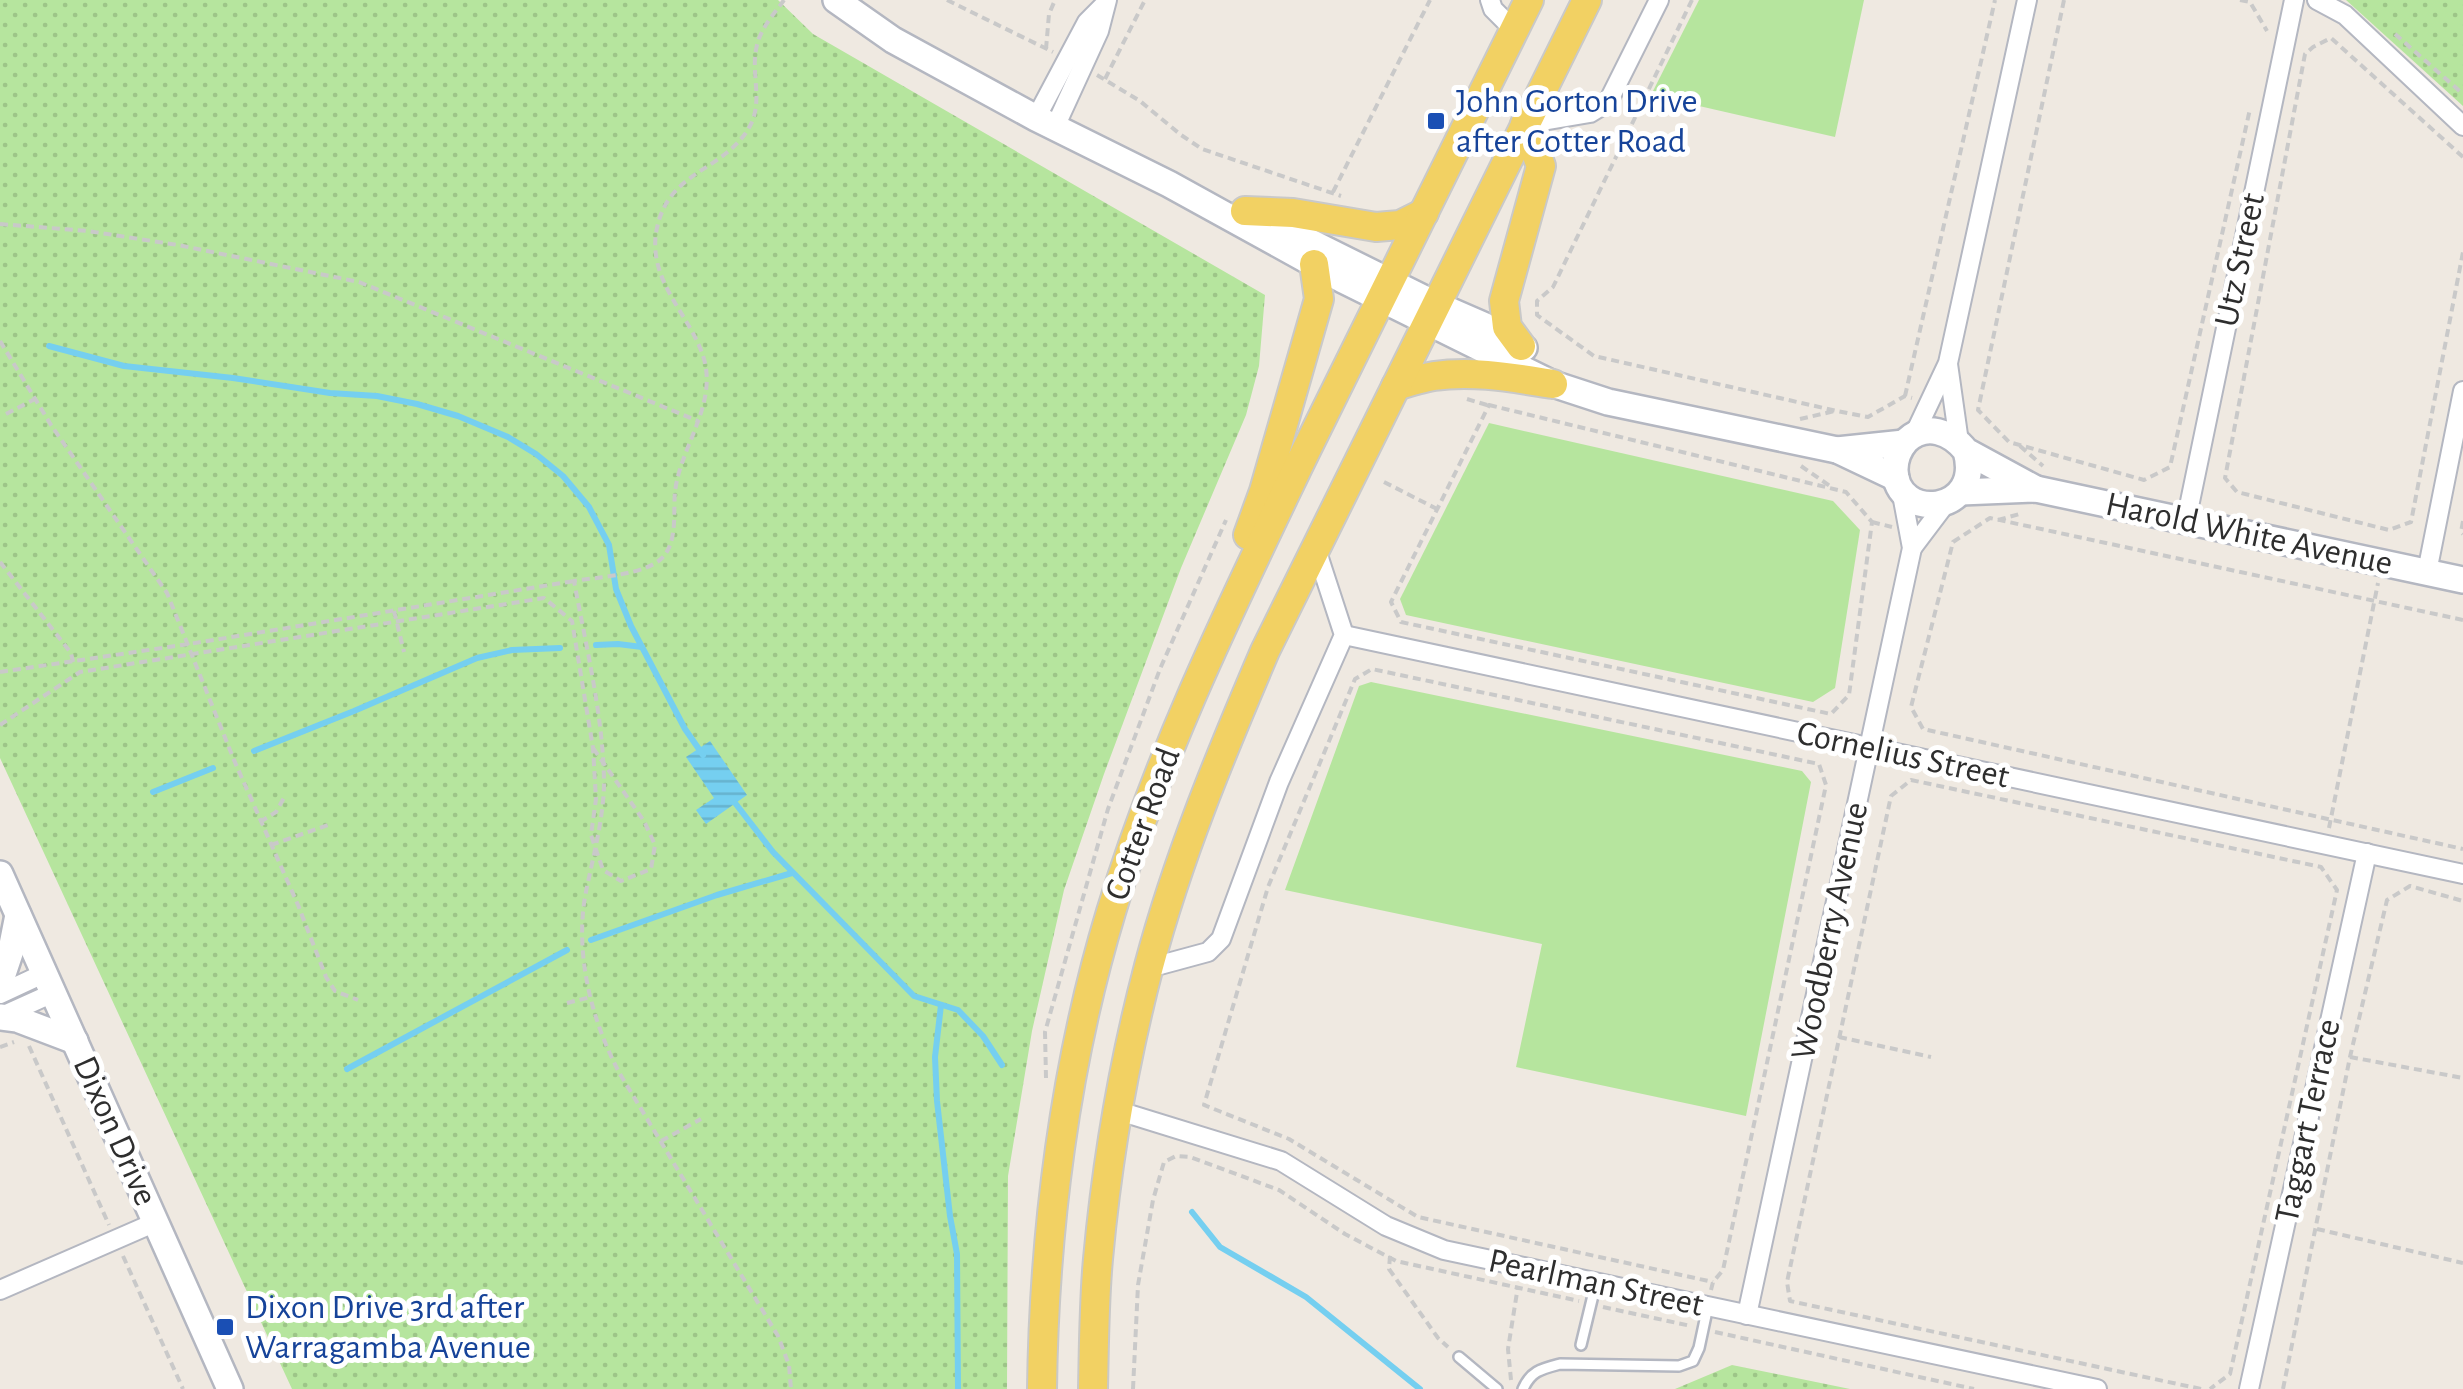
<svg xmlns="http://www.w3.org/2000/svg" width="2463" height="1389" font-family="'Alegreya Sans',sans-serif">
<defs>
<pattern id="park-dots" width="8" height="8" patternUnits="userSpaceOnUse" patternTransform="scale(2.5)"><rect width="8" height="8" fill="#b6e59e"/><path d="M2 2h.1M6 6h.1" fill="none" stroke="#9dc588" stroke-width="1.8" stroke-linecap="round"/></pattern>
<pattern id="water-rules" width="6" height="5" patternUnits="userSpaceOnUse" patternTransform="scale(2.5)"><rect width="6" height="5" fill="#75cff0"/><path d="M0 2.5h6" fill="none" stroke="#66b2ce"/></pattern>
</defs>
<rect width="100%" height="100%" fill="#efe9e1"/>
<!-- grass -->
<g fill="#b6e59e">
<polygon points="1699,0 1864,0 1835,137 1651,95"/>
<polygon points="1489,423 1833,501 1860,530 1835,688 1813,702 1406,615 1400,599"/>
<polygon points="1371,682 1802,771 1811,782 1746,1116 1516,1067 1542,944 1285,890 1359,686"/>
</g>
<!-- park -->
<g fill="url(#park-dots)">
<polygon points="0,0 778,0 813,34 1265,295 1259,366 1246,415 1181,568 1104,774 1064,890 1032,1031 1008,1176 1007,1389 292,1389 0,758"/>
<polygon points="2346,0 2463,0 2463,106"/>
<polygon points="1732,1365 1850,1389 1675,1389"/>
</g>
<!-- water -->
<polygon fill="url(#water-rules)" points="710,741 747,795 706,824 696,810 714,798 686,757"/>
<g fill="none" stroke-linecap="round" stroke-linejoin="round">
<!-- stream -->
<g stroke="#75cff0" stroke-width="6">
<polyline points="49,346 124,366 233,378 330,393 377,396 417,404 458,416 508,437 536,454 563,476 589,507 609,545 616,589 631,626 685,729 703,755"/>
<polyline points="596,645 618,644 642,647"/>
<polyline points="254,751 354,711 477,658 512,650 560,648"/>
<polyline points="153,792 213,768"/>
<polyline points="732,799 773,852 914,996 958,1010 983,1036 1002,1065"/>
<polyline points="591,940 717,895 792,873"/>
<polyline points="941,1005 935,1057 937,1101 950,1216 957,1254 958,1389"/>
<polyline points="347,1069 567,950"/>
<polyline points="1192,1212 1220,1247 1306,1297 1420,1389"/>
</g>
<defs>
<g id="lane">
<polyline points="1581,1345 1596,1283"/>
<polyline points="1459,1357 1497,1389"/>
<path d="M1523,1389C1531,1371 1541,1369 1560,1364L1679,1366L1693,1361L1699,1348L1708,1306"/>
</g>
<g id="street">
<polyline points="1490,0 1493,9 1514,30"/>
<polyline points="2317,0 2345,15 2463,126"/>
<polyline points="1036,118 1087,22 1105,4"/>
<polyline points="1525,124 1590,113 1608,102 1659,0"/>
<polyline points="1055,127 1099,31 1107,0"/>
<polyline points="1948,364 1959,442"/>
<polyline points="1914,435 1948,363 2027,0"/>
<polyline points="2186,521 2294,0"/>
<polyline points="1912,548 1946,503"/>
<polyline points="2427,572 2463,391"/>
<polyline points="1344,635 2463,874"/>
<polyline points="1149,968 1208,952 1221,939 1279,782 1344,635 1316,549"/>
<polyline points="0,994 45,973"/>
<polyline points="0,1017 53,993"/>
<polyline points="1119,1111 1281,1161 1386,1226 1444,1250 2097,1389"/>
<polyline points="0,1290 156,1222"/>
<polyline points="1747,1315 1912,548 1901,489"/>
<polyline points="2249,1389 2367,853"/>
</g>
<g id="secondary">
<polyline points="836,0 893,40 1036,118 1169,184 1343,280 1553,384 1608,402 1837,450 1896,478"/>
<polyline points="1282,228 1437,305 1483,325 1524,348"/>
<polyline points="1837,450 1904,443"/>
<path d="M1966,451C1984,515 1896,522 1895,470C1895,459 1899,449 1906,441C1926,422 1951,432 1966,451L2036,489"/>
<polyline points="1961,492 2036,489 2463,580"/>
<polyline points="0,874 230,1389"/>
<polyline points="0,983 11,950 18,915"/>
<polyline points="0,1017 17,1019 75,1041"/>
</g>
<g id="primary">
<polyline points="1245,211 1293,213 1376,227 1400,225 1424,213"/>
<polyline points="1521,346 1507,327 1504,301 1541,166 1525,124"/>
<path d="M1396,386C1409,382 1422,378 1434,376C1474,370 1514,378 1553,384"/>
<polyline points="1248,535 1264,491 1319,299 1314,264"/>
<path d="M1042,1389C1044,1231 1065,1064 1111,912C1158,757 1228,613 1298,467C1374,311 1452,156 1529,0"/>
<path d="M1093,1389C1094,1346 1094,1302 1098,1259C1107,1161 1124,1061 1149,966C1178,857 1221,754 1265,651L1587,0"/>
</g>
</defs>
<!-- lane casing -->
<use href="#lane" stroke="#b4b7c1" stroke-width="14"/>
<!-- street casing -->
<use href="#street" stroke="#b4b7c1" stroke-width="22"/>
<!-- secondary casing -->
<use href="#secondary" stroke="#b4b7c1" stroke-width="30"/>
<!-- primary casing -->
<use href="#primary" stroke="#c9c9c9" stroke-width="32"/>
<!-- path -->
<g stroke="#c9c9c9" stroke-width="4" stroke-dasharray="8 5" stroke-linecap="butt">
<path d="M784,0C774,14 761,28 757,45C749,77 767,104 745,134C715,174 666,173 656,233C649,284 691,315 704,359C717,406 680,447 675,492C673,512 678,542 662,558C645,575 598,577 574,581C586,646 604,720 604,785C603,823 592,860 585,897C575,956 592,1022 620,1074L778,1336L789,1365L791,1389"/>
<polyline points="947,0 1053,52"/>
<polyline points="1692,0 1553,287 1537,301 1537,315 1594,356 1837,411 1868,417 1905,396 1912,398"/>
<polyline points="2064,0 1978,410 2009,442 2144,480 2170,467 2250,109"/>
<polyline points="2240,0 2250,2 2267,31"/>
<polyline points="2395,34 2463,94"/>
<polyline points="1046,49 1049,14 1055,0"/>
<polyline points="1097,75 1140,101 1181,135 1202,149 1341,196"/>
<polyline points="1105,79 1145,0"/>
<polyline points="2463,157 2331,38 2313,47 2305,54 2225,478 2237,492 2389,530 2411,522 2463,252"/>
<polyline points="1333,192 1430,0"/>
<polyline points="0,224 88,231 178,245 359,282 698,421"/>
<polyline points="0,341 51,425 167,593 234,760 298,905 326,977 335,991 358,1000"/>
<polyline points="1905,396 1995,0"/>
<polyline points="1467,399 1487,405"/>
<polygon points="1489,405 1846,492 1872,522 1849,695 1831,714 1401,622 1391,602"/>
<polyline points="6,414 35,399"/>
<polyline points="1800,419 1835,411"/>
<polyline points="2020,446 2043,466"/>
<polyline points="1801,466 1830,486"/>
<polyline points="1384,482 1437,509"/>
<polyline points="1998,520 2023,513"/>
<polyline points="2463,521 2461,532 2463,534"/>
<polyline points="1872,522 1892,527"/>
<polyline points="0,562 71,653 73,662"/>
<polyline points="394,611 404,652"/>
<polyline points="2463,620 1990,518 1953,542 1911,707 1923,729 2463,849"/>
<polyline points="0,672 189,644 574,581"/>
<polyline points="0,725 80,672 544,598 572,621 593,748 596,799 591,835 603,870 621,881 651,869 655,845 644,821 593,748"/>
<polyline points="260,822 276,812 285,796"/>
<polyline points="2329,828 2378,583"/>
<polyline points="271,845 328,825"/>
<polyline points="567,1003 591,997"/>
<polyline points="1839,1037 1931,1057"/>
<polyline points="29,1046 109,1225"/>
<polyline points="0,1047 14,1042"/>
<polyline points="2350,1057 2463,1078"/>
<polyline points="1046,1078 1045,1032 1108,809 1160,669 1226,520"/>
<polyline points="661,1141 701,1119"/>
<polyline points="2317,1229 2463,1263"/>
<polyline points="123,1256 183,1389"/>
<polyline points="1390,1256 1389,1269 1438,1338 1448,1347"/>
<polyline points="1711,1290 1713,1282 1723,1270 1826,785 1819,764 1372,669 1355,679 1268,887 1204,1105 1289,1139 1418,1217 1713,1282"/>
<polyline points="1603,1307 1691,1326"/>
<polyline points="1715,1332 1974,1389"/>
<polyline points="1511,1380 1508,1349 1518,1286"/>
<polyline points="1133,1389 1138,1285 1153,1200 1164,1162 1176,1156 1190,1157 1279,1190 1345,1234 1396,1261 1579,1301"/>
<polyline points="2201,1389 1790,1301 1787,1282 1891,796 1911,780 2321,867 2337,890 2230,1374 2210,1389"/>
<polyline points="2283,1389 2350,1057 2387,900 2410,886 2463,901"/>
</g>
<!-- lane -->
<use href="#lane" stroke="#fff" stroke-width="9"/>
<!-- street -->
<use href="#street" stroke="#fff" stroke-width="18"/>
<!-- secondary -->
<use href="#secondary" stroke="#fff" stroke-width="25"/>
<!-- primary -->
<use href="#primary" stroke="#f2d163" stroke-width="28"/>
</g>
<!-- markers -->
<g fill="#1a4fb4" stroke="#fff" stroke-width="4">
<rect x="1426" y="111" width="20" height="20" rx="5"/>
<rect x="215" y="1317" width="20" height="20" rx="5"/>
</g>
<g text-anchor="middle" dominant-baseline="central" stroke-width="10" stroke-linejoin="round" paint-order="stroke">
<!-- transit labels -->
<g font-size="35" fill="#164399" stroke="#fff" text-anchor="start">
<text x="1456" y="101">John Gorton Drive<tspan x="1456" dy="40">after Cotter Road</tspan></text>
<text x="245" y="1307">Dixon Drive 3rd after<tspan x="245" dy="40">Warragamba Avenue</tspan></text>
</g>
<!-- street labels -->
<g font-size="35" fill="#2e2e2e" stroke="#fff">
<text transform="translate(2240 260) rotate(-78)">Utz Street</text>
<text transform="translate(2249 534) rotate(12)">Harold White Avenue</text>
<text transform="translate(1903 755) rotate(12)">Cornelius Street</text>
<text transform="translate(1143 824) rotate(-70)">Cotter Road</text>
<text transform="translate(1830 931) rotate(-78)">Woodberry Avenue</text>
<text transform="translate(2308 1121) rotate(-78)">Taggart Terrace</text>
<text transform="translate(115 1131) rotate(66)">Dixon Drive</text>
<text transform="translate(1596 1283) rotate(12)">Pearlman Street</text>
</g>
</g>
</svg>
